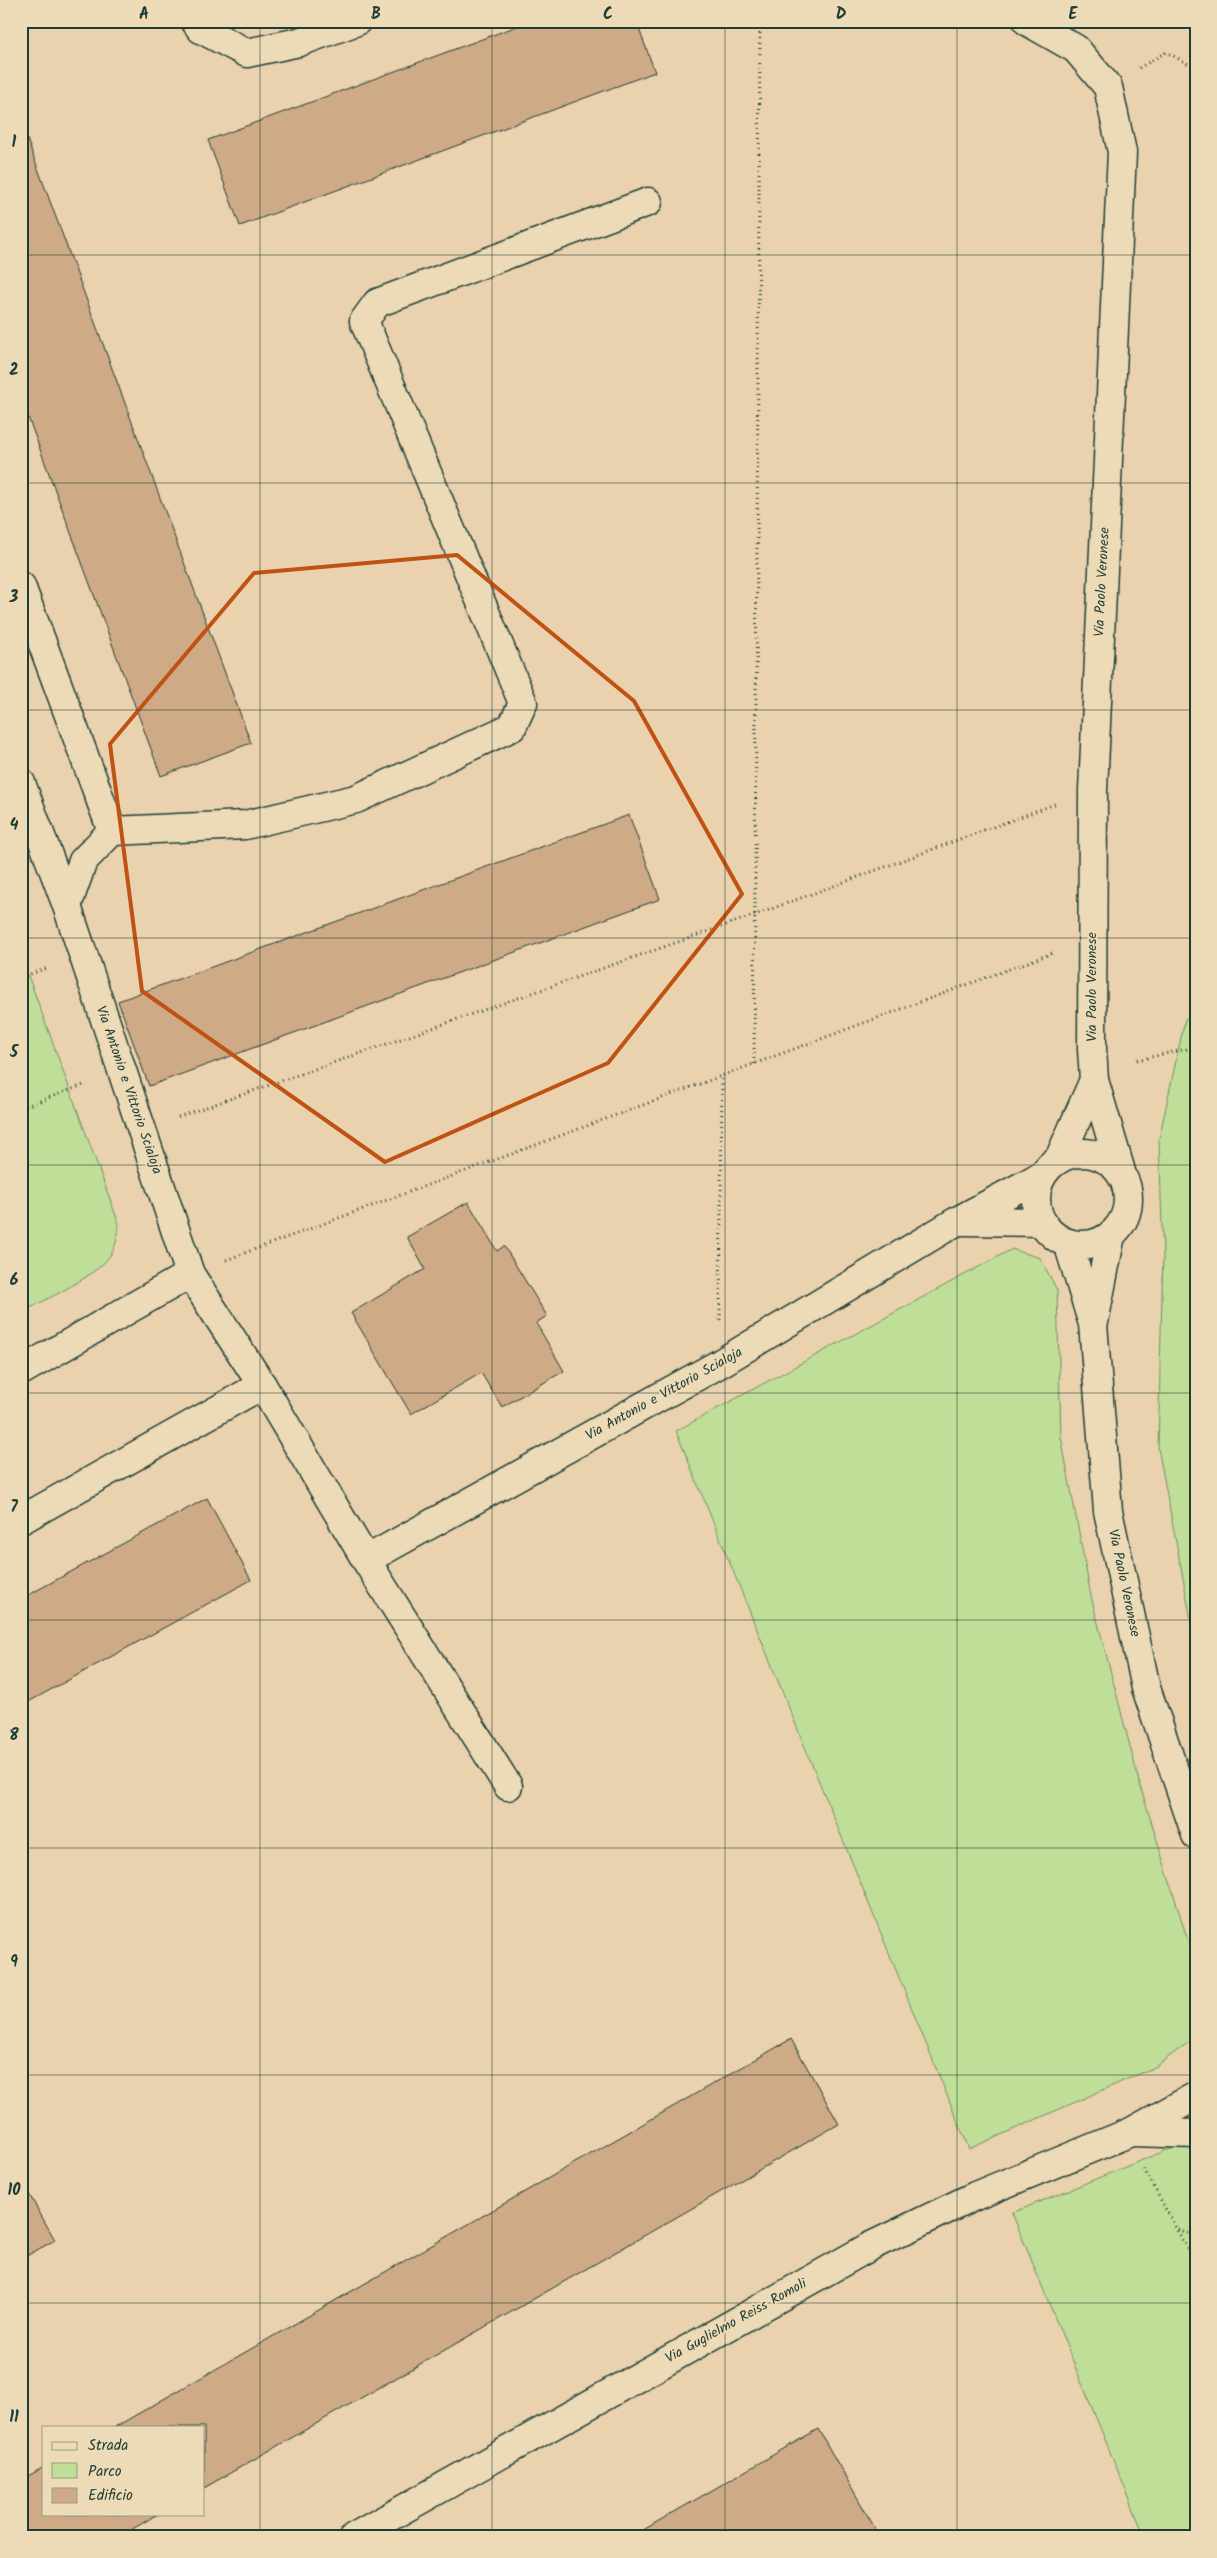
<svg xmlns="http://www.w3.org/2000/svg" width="1217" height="2558" font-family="Kalam,sans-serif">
<rect width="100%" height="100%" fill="#ead2af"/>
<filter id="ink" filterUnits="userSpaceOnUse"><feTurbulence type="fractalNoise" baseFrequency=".02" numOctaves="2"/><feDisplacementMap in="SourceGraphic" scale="10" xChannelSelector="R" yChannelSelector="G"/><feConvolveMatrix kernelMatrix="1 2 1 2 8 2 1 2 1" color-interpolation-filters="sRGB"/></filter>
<g filter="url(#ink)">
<!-- green -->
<g fill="#bfde97" stroke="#6f8e66">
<path d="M21,956L119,1224C118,1236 116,1247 109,1257C95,1277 44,1300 21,1313Z"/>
<polygon points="1196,1014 1196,1646 1158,1448 1163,1255 1159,1139 1185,1019"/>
<polygon points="1012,1249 1040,1258 1057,1290 1061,1437 1091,1596 1140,1785 1196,1967 1196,2037 1155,2067 969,2149 676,1431"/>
<polygon points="1190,2144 1196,2145 1196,2537 1145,2537 1012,2213 1167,2150"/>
</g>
<!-- building -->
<g fill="#ceaa87" stroke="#1f3d34">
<polygon points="531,21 636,21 655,72 240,226 208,140"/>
<polygon points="21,123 251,743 161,776 21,398"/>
<polygon points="629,815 660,899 149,1086 118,1001"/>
<polygon points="468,1202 497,1251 504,1246 547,1316 536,1323 564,1371 502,1407 481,1373 411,1414 351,1313 425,1269 407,1237"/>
<polygon points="207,1498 251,1580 21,1706 21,1599"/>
<polygon points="791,2039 839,2124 204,2488 204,2427 115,2427"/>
<polygon points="21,2180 55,2240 21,2259"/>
<polygon points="818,2429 880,2537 631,2537"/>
<polygon points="44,2467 44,2514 158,2514 119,2537 21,2537 21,2480"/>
</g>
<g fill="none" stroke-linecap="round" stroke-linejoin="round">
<defs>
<g id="minor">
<polyline points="195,21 201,29 247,53 299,42 357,21"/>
<polyline points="1027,21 1076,49 1108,87 1122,152 1093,790 1092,1049 1094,1080 1122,1175"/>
<polyline points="21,586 112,831 83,861 67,906"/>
<polyline points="21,783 67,906 190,1274 262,1385 366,1560 719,1364 957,1221 1041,1176"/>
<polyline points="112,831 245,825 356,799 512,727 523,703 364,321 377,303 648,202"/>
<circle cx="1082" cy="1199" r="46"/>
<polyline points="1059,1159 1094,1080"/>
<polyline points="961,1221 1042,1222"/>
<polyline points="1068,1243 1093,1324 1108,1511 1146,1688 1196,1835"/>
<polyline points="1094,1322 1111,1235"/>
<polyline points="21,1371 190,1274"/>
<polyline points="21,1520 262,1385"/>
<polyline points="366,1560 508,1786"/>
<polyline points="1133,2132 1196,2134"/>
<polyline points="354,2537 871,2246 975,2196 1131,2132 1196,2096"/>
</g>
</defs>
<!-- minor casing -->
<use href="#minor" stroke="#1f3d34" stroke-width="31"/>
<!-- path -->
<g stroke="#1f3d34" stroke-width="3" stroke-dasharray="1 4" stroke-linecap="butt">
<polyline points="1139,68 1166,52 1196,68"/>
<polyline points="21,977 48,968"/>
<polyline points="1137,1060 1196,1047"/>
<polyline points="754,1064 760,21"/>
<polyline points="21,1108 86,1084"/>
<polyline points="178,1117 755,915 1055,804"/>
<polyline points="226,1260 1055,952"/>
<polyline points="720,1320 722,1076"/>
<polyline points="1144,2169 1196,2265"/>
<polyline points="1178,2229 1196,2236"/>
</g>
<!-- minor -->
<use href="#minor" stroke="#eddab7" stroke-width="28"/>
</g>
</g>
<!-- marked area -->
<path fill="none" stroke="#c05314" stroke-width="4" stroke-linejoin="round" d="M457,555L634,701L742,894L608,1063L385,1162L142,991L110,744L254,573Z"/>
<!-- grid -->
<path fill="none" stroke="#1f3d34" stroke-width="1" stroke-opacity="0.55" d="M260,21V2537M492,21V2537M725,21V2537M957,21V2537M21,255H1196M21,483H1196M21,710H1196M21,938H1196M21,1165H1196M21,1393H1196M21,1620H1196M21,1848H1196M21,2075H1196M21,2303H1196"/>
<g text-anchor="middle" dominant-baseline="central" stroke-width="4" stroke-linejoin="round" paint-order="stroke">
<!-- street labels -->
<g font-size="14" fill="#1f3d34" stroke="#eddab7">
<text transform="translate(1102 582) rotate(-87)">Via Paolo Veronese</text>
<text transform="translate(1092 987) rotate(-90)">Via Paolo Veronese</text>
<text transform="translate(129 1090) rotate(71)">Via Antonio e Vittorio Scialoja</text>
<text transform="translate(664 1394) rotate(-29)">Via Antonio e Vittorio Scialoja</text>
<text transform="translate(1124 1583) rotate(78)">Via Paolo Veronese</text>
<text transform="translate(736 2321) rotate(-29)">Via Guglielmo Reiss Romoli</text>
</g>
</g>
<!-- margin -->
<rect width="1217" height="2558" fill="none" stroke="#eddab7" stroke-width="55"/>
<!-- legend -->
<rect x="42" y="2426" width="162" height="90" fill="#eddab7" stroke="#9b9b83"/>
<rect x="52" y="2442" width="25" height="8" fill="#eddab7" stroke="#9b9b83"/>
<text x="88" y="2450" font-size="15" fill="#1f3d34">Strada</text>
<rect x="52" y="2463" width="25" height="15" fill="#bfde97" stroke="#9b9b83"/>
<text x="88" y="2476" font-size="15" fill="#1f3d34">Parco</text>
<rect x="52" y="2488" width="25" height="15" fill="#ceaa87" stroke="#9b9b83"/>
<text x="88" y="2500" font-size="15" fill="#1f3d34">Edificio</text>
<rect x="28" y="28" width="1162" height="2502" fill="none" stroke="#1f3d34" stroke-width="2"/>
<g font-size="16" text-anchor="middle" font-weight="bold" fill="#1f3d34">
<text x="144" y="19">A</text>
<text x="376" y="19">B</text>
<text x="608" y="19">C</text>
<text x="841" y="19">D</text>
<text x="1073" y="19">E</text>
<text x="14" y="147">1</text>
<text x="14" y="375">2</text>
<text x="14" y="602">3</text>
<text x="14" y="830">4</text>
<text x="14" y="1057">5</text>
<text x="14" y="1285">6</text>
<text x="14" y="1512">7</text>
<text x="14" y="1740">8</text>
<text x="14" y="1967">9</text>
<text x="14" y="2195">10</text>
<text x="14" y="2422">11</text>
</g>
</svg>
